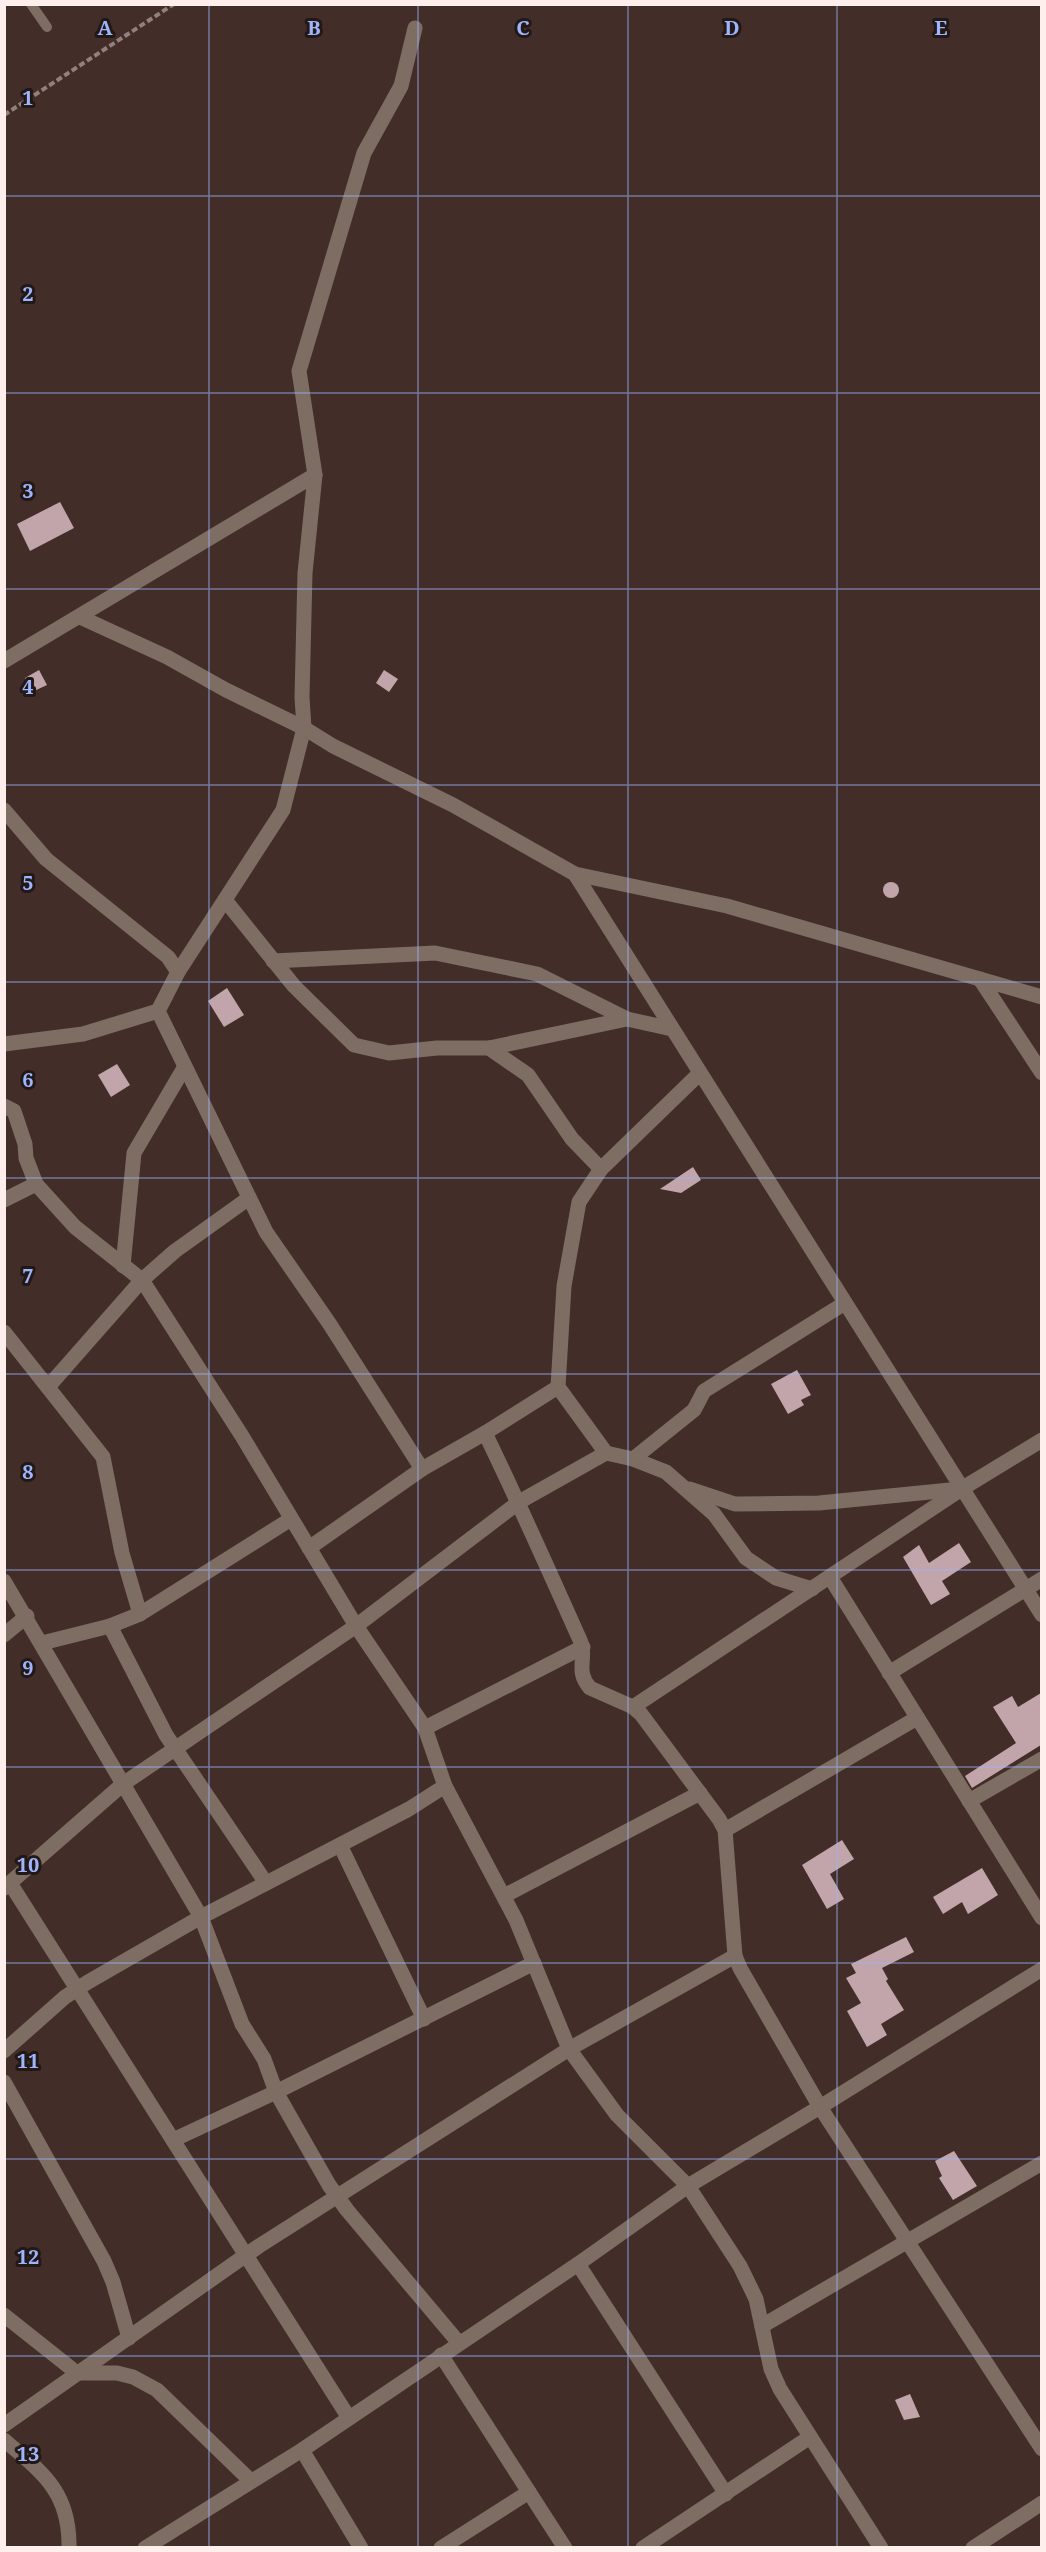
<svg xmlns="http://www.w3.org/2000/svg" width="1046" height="2552" font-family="'Noto Serif',serif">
<rect width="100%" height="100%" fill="#422d29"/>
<!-- building -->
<g fill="#c1a5aa">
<polygon points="60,502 74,528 30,551 17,524"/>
<polygon points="39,670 47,685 32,692 25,678"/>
<polygon points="384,670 398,679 389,692 376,683"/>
<circle cx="891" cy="890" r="8"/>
<polygon points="227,988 244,1015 224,1027 208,1001"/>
<polygon points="117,1064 130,1085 111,1097 98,1075"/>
<polygon points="693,1167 701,1180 681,1193 660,1189"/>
<polygon points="797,1370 811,1395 801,1400 804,1405 788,1414 771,1384"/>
<polygon points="959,1543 971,1562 942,1581 950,1594 931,1605 903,1557 919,1545 929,1563"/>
<polygon points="1041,1693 1041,1745 972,1788 965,1776 1016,1743 993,1707 1012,1696 1018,1707"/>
<polygon points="842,1840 854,1859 830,1874 844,1899 827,1909 802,1865"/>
<polygon points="982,1868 998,1895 968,1914 962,1902 943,1914 933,1897"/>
<polygon points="906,1937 914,1952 882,1968 888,1979 886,1981 904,2010 881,2024 887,2035 867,2047 847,2011 861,2003 846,1978 856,1973 851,1964"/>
<polygon points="954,2151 977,2186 953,2200 939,2178 942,2176 935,2161"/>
<polygon points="910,2394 920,2417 904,2420 895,2400"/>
</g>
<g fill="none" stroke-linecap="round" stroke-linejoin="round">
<!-- path -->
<polyline stroke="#92807c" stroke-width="4" stroke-dasharray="6 3" stroke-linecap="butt" points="4,115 174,4"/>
<!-- service -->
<polyline stroke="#7e6d62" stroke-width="10" points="31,4 47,27"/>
<!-- minor -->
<g stroke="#7e6d62" stroke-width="15">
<polyline points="415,28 401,86 364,153 299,371 315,475 305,573 302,697 304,728 283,810 178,972 158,1011 266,1232 329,1323 422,1469"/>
<polyline points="80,617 167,657 226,690 304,728 333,746 453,805 575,874 727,906 1042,997"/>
<polyline points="4,661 315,475"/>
<polyline points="4,810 46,859 168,957 178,972"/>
<polyline points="575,874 1042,1615"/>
<polyline points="225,900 294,986 354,1045 389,1053 437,1048 489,1048 528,1075 572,1139 601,1169"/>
<polyline points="273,961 435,953 537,974 627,1019"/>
<polyline points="980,979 1042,1073"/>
<polyline points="4,1044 83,1034 158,1011"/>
<polyline points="489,1048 627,1019 672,1029"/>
<polyline points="700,1073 601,1169 579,1202 564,1286 558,1387 606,1453 633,1459 666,1472 714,1514 746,1558 776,1578 812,1589"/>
<polyline points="4,1106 14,1111 25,1144 26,1158 36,1184 75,1227 142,1280 242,1436 356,1626 425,1728 445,1786 516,1920 569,2049 617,2115 688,2186 740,2266 756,2299 771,2369 780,2389 881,2548"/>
<polyline points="4,1200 36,1184"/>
<polyline points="123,1266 134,1153 184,1068"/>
<polyline points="4,1332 103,1457 122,1553 140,1614"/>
<polyline points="48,1387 142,1280 175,1251 249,1198"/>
<path d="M485,1433C518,1501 549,1571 580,1640C588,1658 574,1670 590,1688L633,1707L641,1714L719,1819L725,1830L735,1956L740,1968L820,2107L1042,2449"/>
<polyline points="633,1459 694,1410 704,1391 845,1303"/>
<polyline points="690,1489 735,1504 819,1503 960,1489"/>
<polyline points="309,1548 422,1469 485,1433 558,1387"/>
<polyline points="830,1577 1042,1918"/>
<polyline points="4,1581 201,1917 242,2024 264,2059 276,2092 329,2185 347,2210 459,2343"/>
<polyline points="110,1626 166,1735 266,1883"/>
<polyline points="4,1635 27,1616"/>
<polyline points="42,1643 110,1626 140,1614 291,1519"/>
<polyline points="889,1673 1042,1579"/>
<polyline points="633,1707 963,1488 1042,1440"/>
<polyline points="425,1728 583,1647"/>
<polyline points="969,1801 1042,1759"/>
<polyline points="725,1830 917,1718"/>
<polyline points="340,1845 424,2019"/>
<polyline points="10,1883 349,2418"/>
<polyline points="4,1888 123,1784 356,1626 519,1502 606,1453"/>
<polyline points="504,1896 700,1793"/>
<polyline points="4,2051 65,1997 88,1982 201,1917 409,1809 445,1786"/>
<polyline points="4,2082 104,2261 113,2282 129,2338"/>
<polyline points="173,2140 276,2092 534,1963"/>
<polyline points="578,2264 726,2494"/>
<polyline points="4,2315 77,2373 117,2373 133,2377 157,2390 251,2481"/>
<polyline points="762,2326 1042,2163"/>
<polyline points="441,2355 565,2548"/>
<polyline points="4,2425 259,2246 569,2049 735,1956"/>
<path d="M4,2440C43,2473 70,2492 69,2548"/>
<polyline points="302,2450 361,2548"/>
<polyline points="145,2548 302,2450 578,2264 688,2186 820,2107 1042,1969"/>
<polyline points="441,2548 529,2492"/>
<polyline points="643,2548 810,2437"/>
</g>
<!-- tertiary -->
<polyline stroke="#7e6d62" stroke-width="15" points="973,2548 1042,2503"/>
</g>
<!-- grid -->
<path fill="none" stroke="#9eb4fd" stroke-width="1.5" stroke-opacity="0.55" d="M209,4V2548M418,4V2548M628,4V2548M837,4V2548M4,196H1042M4,393H1042M4,589H1042M4,785H1042M4,982H1042M4,1178H1042M4,1374H1042M4,1570H1042M4,1767H1042M4,1963H1042M4,2159H1042M4,2356H1042"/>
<g font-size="20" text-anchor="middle" font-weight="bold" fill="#9eb4fd" stroke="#221816" stroke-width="6" stroke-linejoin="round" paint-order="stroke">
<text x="105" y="35">A</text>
<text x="314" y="35">B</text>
<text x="523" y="35">C</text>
<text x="732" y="35">D</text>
<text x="941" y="35">E</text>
<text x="28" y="105">1</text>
<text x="28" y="301">2</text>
<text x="28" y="498">3</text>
<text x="28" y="694">4</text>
<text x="28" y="890">5</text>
<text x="28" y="1087">6</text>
<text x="28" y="1283">7</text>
<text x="28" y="1479">8</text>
<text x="28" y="1675">9</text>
<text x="28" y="1872">10</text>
<text x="28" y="2068">11</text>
<text x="28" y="2264">12</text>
<text x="28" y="2461">13</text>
</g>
<!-- border -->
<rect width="1046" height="2552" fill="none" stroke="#feefec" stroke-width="12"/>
</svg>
